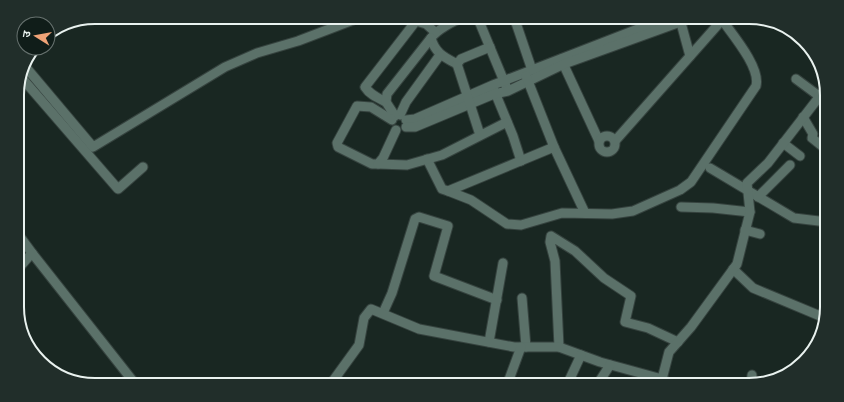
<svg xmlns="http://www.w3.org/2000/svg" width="844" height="402" font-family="Bitter,'Noto Sans Devanagari',serif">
<rect width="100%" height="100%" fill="#192722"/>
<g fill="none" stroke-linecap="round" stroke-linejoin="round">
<defs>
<g id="minor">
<polyline points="486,17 479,21 506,86"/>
<polyline points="514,17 532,70"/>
<polyline points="681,23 690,56"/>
<polyline points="561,59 599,141"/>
<path d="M457,64C444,57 435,53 431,38C436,31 455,19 464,18C469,17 474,19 479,21"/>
<polyline points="24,65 93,147 225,67 257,53 298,41 361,17"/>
<polyline points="21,77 118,189 143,167"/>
<polyline points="796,79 819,96"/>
<polyline points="494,90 513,136 521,161"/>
<path d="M386,102C378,98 370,95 365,87L416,21L426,24L435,32"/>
<polyline points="400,115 406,102 440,55"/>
<polyline points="395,116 386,102 387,94 431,38"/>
<polyline points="803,117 813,134 812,138 827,150"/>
<polyline points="392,120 371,107 357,106 337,143 338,147 372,164 378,164 383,158 396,130"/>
<polyline points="406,120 415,119 493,85 669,17"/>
<polyline points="406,127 415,127 494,94 508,91 564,64 694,17"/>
<polyline points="480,135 457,64 461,59 490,47"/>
<circle cx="607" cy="144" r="8"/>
<polyline points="615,141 722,20"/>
<polyline points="783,143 800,156"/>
<polyline points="554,147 585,213"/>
<polyline points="427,159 442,189 448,191 554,147 526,76"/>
<polyline points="378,164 407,165 442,155 507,122"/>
<polyline points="710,168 794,218 827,222"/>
<path d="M448,191L471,200L507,224L521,225L562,213L612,214L633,211L680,190L691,182L756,86C761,67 731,33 720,17"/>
<polyline points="758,197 790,165"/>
<polyline points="681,207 713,208 750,212"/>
<polyline points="745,230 760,234"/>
<polyline points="18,234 32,253 18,269"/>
<polyline points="32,253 136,385"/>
<polyline points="733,269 753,288 825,318"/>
<polyline points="522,298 526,347"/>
<polyline points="383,313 392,293 415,219 419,217 448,226 434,276 497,300"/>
<polyline points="489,342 503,263"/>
<polyline points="559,347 555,261 550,242 551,236 575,251 604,278 631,296 625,322 648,328 678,342"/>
<polyline points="662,379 669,352 691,327 737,264 750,212 747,183 768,163 826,88"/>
<polyline points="330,385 359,345 364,318 371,309 419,329 514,347 559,347 600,362 662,379 673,385"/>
<polyline points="507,385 521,347"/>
<polyline points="567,385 581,355"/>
<polyline points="597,385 610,365"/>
<polyline points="751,385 752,375"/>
</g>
</defs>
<!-- minor casing -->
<use href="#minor" stroke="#36433f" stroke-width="11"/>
<!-- minor -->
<use href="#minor" stroke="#5b7169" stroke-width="9"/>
</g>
<!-- crop -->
<path d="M0 0H844V402H0ZM95 24H749A71 71 0 0 1 820 95V307A71 71 0 0 1 749 378H95A71 71 0 0 1 24 307V95A71 71 0 0 1 95 24Z" fill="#212e2a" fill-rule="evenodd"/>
<path fill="none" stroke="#e9f2ef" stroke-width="2" d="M95 24H749A71 71 0 0 1 820 95V307A71 71 0 0 1 749 378H95A71 71 0 0 1 24 307V95A71 71 0 0 1 95 24Z"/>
<!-- north arrow -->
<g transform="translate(36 36) rotate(281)"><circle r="19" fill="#101d19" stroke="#67726f"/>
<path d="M0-3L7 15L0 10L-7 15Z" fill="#efa377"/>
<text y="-6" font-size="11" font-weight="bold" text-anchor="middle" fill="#e9f2ef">उ</text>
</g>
</svg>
